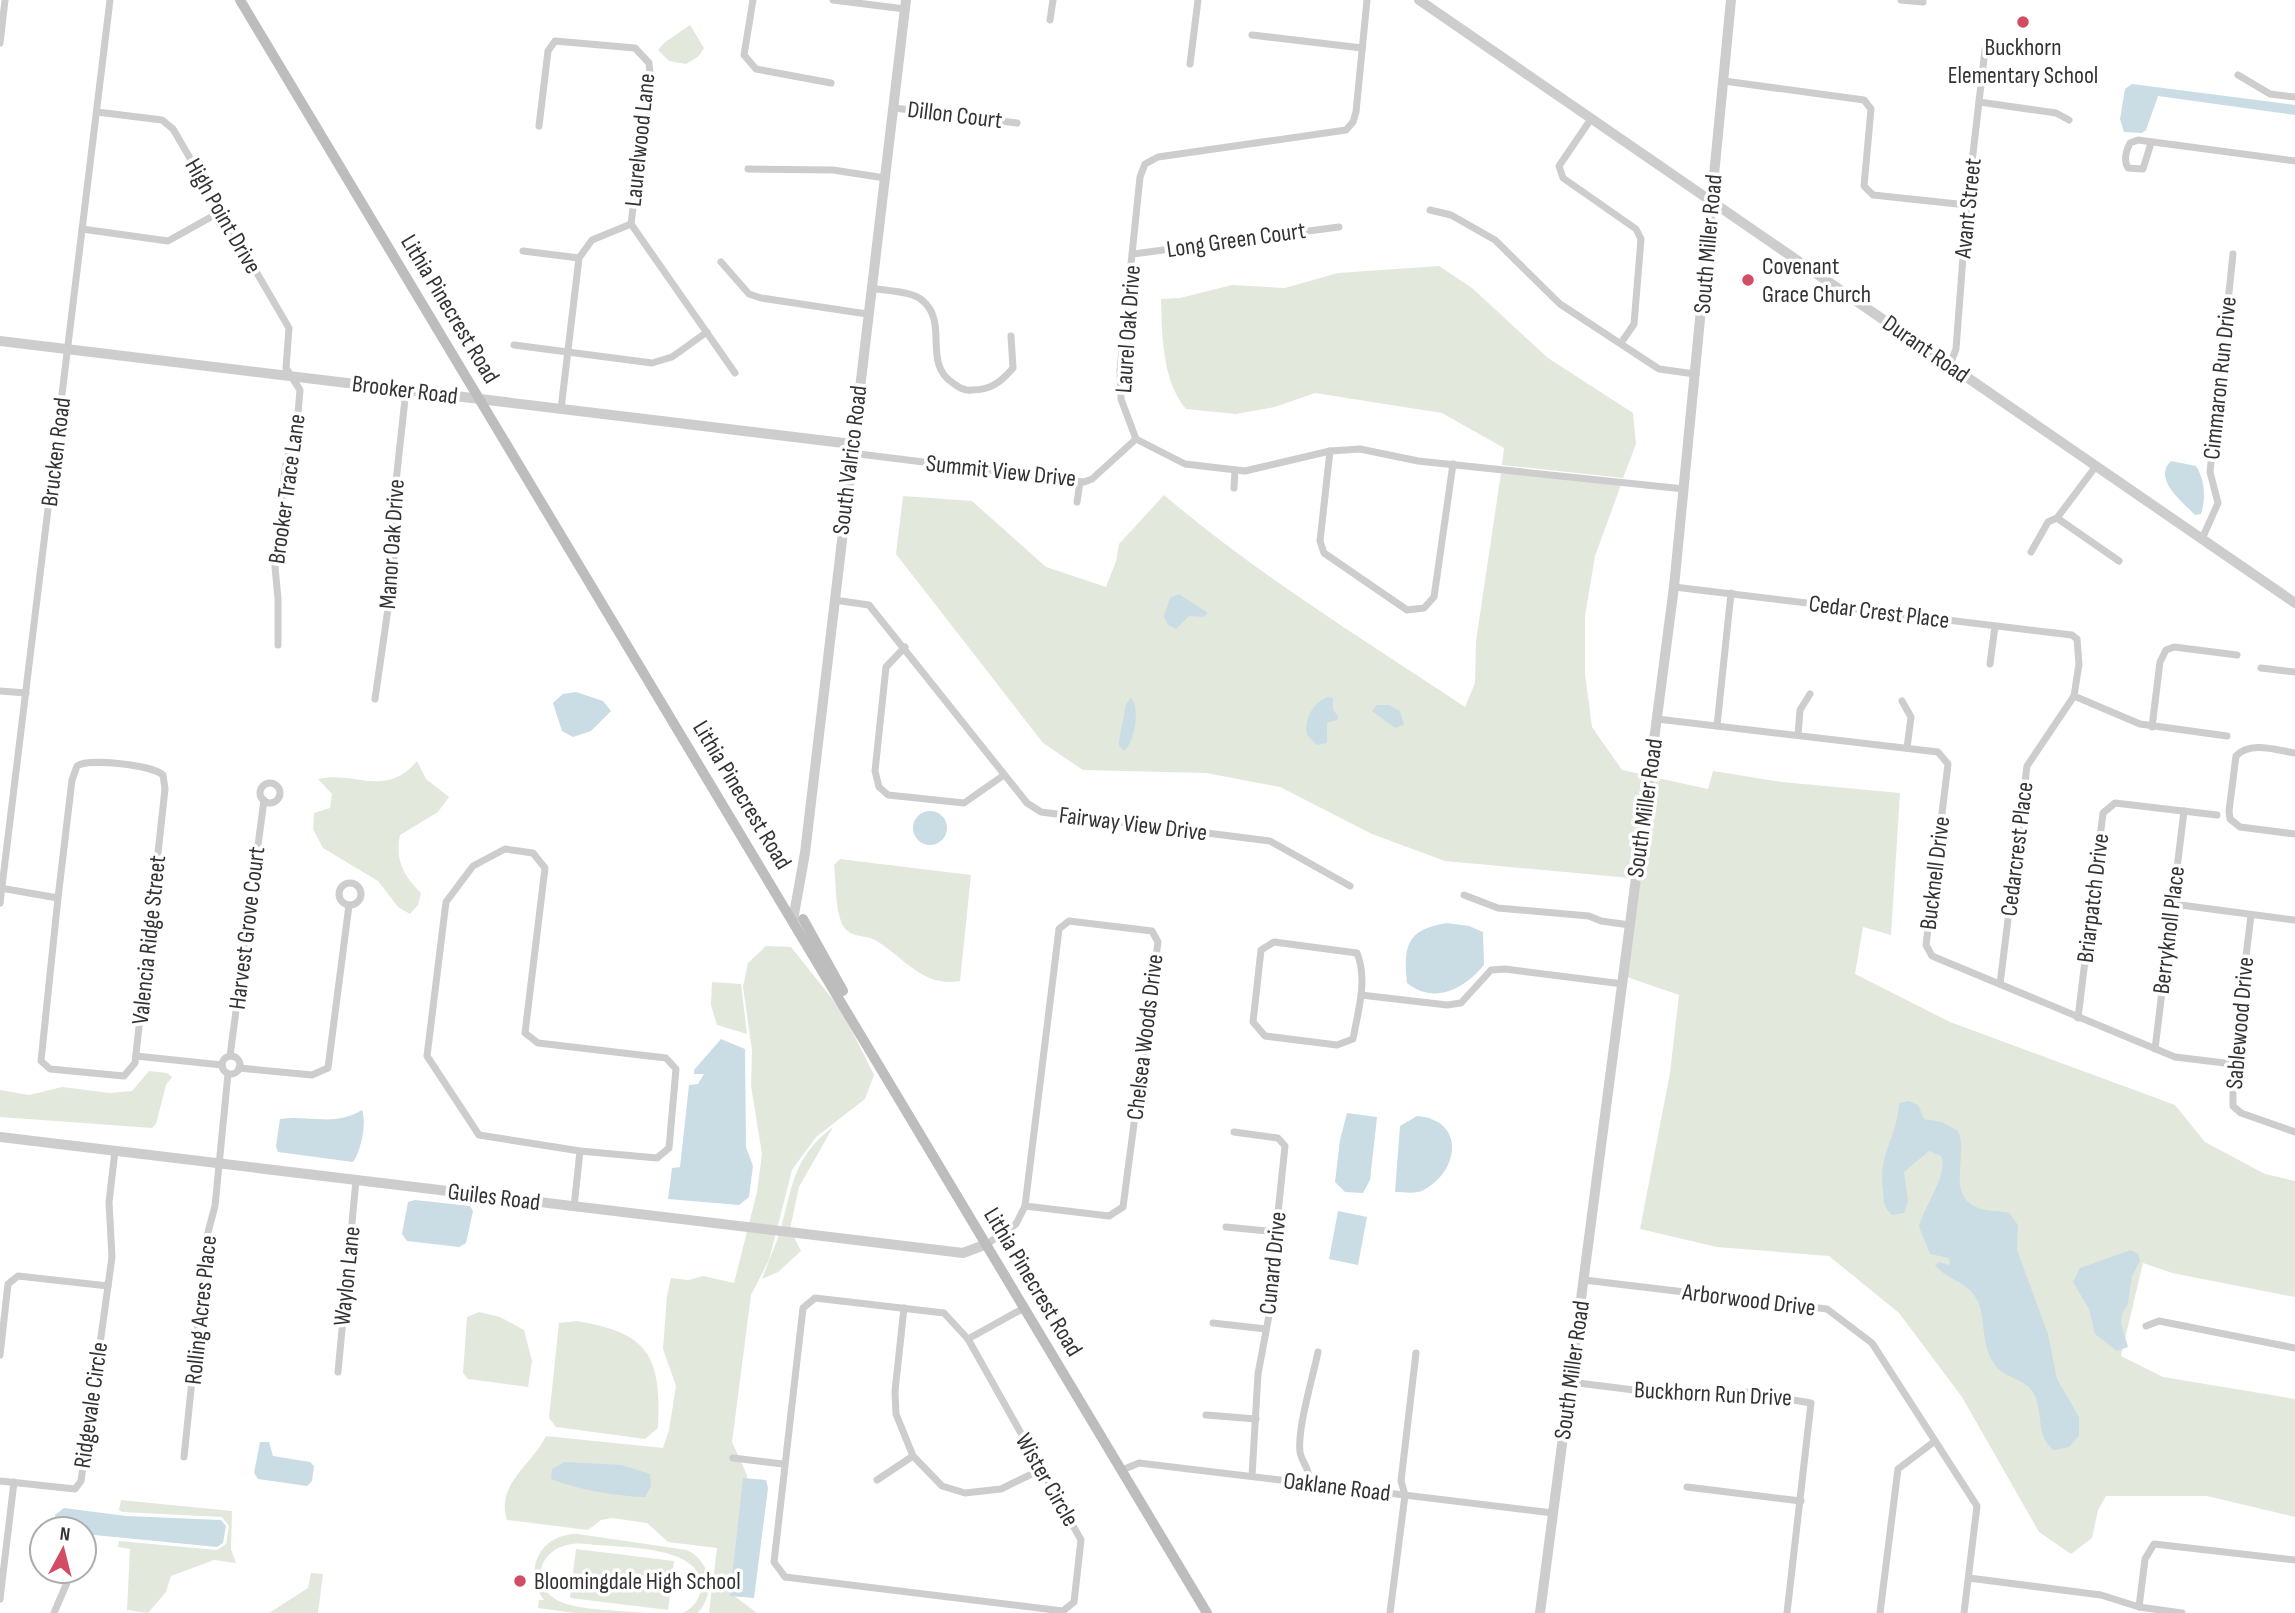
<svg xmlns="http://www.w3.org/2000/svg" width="2295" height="1613" font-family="'Sofia Sans Condensed',sans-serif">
<rect width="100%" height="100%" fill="#fff"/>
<!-- green -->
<g fill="#e3e8dd">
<polygon points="690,25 704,48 699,56 686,64 669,61 658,50 664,43"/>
<path d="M1439,266L1472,288L1548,358L1633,413L1636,444L1623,478L1502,465L1504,448L1442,413L1315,393L1275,407L1236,414L1186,409C1162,380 1162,335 1161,299L1180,298L1232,285L1285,288L1338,273Z"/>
<path d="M1501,473L1621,485L1595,556L1585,616V674L1592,727L1622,770L1646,775L1630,878L1445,861L1372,834L1280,787L1206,773L1083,770L1043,743L896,554L903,496L972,501L1046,567L1106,587L1116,561L1119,544L1164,495C1258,575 1363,639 1465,707L1475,683L1476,641Z"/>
<path d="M417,761L426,779L449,797L438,812L400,835C395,860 403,875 421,893L418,905L410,914L398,907L378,881L323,848L313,829L314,813L330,808L332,794L318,779C356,770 385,799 417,761Z"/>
<polygon points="1713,771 1782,782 1900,793 1891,935 1863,927 1855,974 1950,1022 2175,1105 2205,1142 2265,1174 2295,1181 2295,1297 2172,1273 2143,1263 2121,1356 2163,1377 2295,1399 2295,1517 2207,1496 2106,1496 2098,1510 2092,1538 2071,1554 2039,1532 1962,1397 1899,1313 1829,1256 1717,1247 1640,1229 1670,1073 1679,995 1627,977 1653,777 1708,789"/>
<path d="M840,859L971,875L960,981C923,988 904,957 875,940C864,934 850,939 842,924C835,908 836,882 834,865Z"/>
<path d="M766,946L791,947L842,1011L874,1075L865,1099L816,1137L792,1170L769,1260L751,1295L732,1442L747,1475L733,1595L757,1613H709L717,1548L668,1542L647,1523L612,1518L601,1520L588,1530L507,1520C495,1484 533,1464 546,1436L663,1448L669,1430L676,1386L663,1349L667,1296L671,1278L689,1280L703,1276L734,1283L757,1192L762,1154L751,1086L752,1050L743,987L748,963Z"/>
<polygon points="712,982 741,984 747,1034 717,1025 711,1005"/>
<polygon points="149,1071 167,1073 172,1077 166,1085 156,1124 152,1128 0,1117 0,1090 29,1095 62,1087 110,1093 132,1091"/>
<path d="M833,1127L799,1187L790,1229L781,1228C793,1183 794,1157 833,1127Z"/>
<polygon points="779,1235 794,1237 801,1251 778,1272 762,1279"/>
<polygon points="479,1312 500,1317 524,1330 532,1361 528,1387 468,1379 463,1373 467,1317"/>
<path d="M577,1321C650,1333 661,1357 658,1428L645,1439L556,1427L549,1418L559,1323Z"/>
<polygon points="121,1500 232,1511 231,1549 236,1563 214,1560 171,1576 166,1592 148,1613 127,1610 130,1549 118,1547 119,1541 217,1550 226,1544 229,1526 222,1517 122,1512 119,1510"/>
<path d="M578,1534L687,1550C712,1563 716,1592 698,1613H683C693,1608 700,1599 701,1588C705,1544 617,1548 587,1544C542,1538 524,1583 559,1601C579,1611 622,1610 645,1613H575L538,1608L539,1600H544C522,1571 540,1533 578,1534Z"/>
<polygon points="576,1549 674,1561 668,1610 570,1598"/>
<polygon points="311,1573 323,1574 318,1613 269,1613 308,1588"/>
</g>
<!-- water -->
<g fill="#cadde4">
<polygon points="2132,84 2295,105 2295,115 2158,96 2146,130 2142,133 2124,132 2120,119 2125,89"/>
<path d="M2171,461L2196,466C2205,480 2206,498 2201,514L2195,515C2183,502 2152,479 2171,461Z"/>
<polygon points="1179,594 1208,613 1204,617 1189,616 1176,629 1168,625 1164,616 1170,598"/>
<polygon points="576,692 603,701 611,711 591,731 573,737 562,731 553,703 563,694"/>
<path d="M1327,697L1333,698V710L1338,716L1337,720L1327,723V743L1317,745L1307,735C1304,719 1312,704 1327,697Z"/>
<path d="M1131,698C1141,708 1134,743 1124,751L1119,746V741L1126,704Z"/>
<polygon points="1377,705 1389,705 1400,711 1404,725 1395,728 1372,711"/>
<circle cx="930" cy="828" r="17"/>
<path d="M1446,923L1469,926L1483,932L1484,965C1464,989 1434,1005 1407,983C1403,945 1407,930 1446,923Z"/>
<polygon points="721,1039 745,1049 746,1147 753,1166 749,1197 739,1205 668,1199 672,1168 680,1167 689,1085 698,1084 704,1074 694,1074 694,1070"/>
<path d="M1909,1101L1918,1105L1924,1119L1942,1122L1958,1131C1969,1154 1946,1193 1976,1207C1986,1212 1999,1210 2009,1213L2018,1225L2017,1250L2048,1334L2057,1379L2079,1417V1436L2069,1447L2054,1450C2035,1438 2044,1410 2033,1392C2023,1377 2004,1379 1994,1364C1980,1343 1986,1313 1976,1298C1966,1281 1947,1280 1935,1265L1939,1262L1950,1265L1949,1258L1930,1254L1919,1227C1923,1207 1949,1175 1941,1156L1929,1151L1904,1172L1908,1201L1904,1213L1892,1215C1883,1206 1884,1202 1883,1190C1878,1153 1897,1139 1899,1103Z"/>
<path d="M362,1110C367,1123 361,1151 353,1162L278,1152L276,1146L280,1119C310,1115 334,1127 362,1110Z"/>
<polygon points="1347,1113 1377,1117 1370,1180 1363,1193 1345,1192 1335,1182 1340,1140"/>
<path d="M1417,1116C1467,1120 1459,1173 1422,1191C1414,1194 1403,1192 1395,1192L1400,1126Z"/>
<polygon points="415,1200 470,1206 473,1211 466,1243 459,1247 407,1241 402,1234 408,1202"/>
<polygon points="1338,1211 1367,1217 1358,1265 1329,1259"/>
<polygon points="2131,1250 2138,1254 2140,1261 2132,1276 2128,1304 2122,1314 2121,1323 2128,1347 2117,1351 2095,1334 2089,1309 2073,1282 2080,1268"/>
<polygon points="260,1442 269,1442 273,1456 310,1462 314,1466 312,1481 307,1486 258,1479 254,1473"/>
<path d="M565,1462L622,1465L650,1474L651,1486L645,1497C615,1496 579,1490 551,1479L552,1469Z"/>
<polygon points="743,1478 766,1480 768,1488 754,1598 730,1596"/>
<polygon points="64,1508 126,1516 221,1520 226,1526 223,1543 217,1547 84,1534 84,1529 55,1529 55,1515"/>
</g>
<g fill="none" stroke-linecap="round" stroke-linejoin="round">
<!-- minor -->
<g stroke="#cdcdcd" stroke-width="7">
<polyline points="753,0 744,55 756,69 831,83"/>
<polyline points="833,0 905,9"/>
<polyline points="1367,0 1356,112 1353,122 1346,130 1158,157 1145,164 1140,177 1120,370 1121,399 1136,439 1185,464 1245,471 1330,451 1360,449 1418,461 1684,489"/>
<polyline points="1901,0 1923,2"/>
<polyline points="1050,20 1053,0"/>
<polyline points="1252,35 1362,48"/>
<polyline points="0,43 5,0"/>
<polyline points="1190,64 1198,0"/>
<polyline points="2238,75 2270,94 2295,97"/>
<polyline points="1724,81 1864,100 1871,109 1864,186 1873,195 1967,205"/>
<polyline points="1979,102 2056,113 2069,120"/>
<polyline points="894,108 1017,123"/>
<polyline points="97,112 162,120 173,129 289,328 286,368 300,390 297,424 285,468 275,567 278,599 278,645"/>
<polyline points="1591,119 1559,166 1563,178 1636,229 1641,239 1634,324 1621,343"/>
<polyline points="539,126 548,51 555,41 635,48 649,63 650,73 631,224 735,373"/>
<path d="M2151,143L2143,169L2128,168C2123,160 2126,151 2130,143L2138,140L2295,161"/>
<polyline points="748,169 833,170 885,178"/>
<polyline points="1430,210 1451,215 1495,240 1560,304 1659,369 1695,374"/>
<polyline points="82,229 168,241 220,212"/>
<polyline points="523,251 579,258"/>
<polyline points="1133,254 1339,227"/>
<polyline points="721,262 749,294 761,298 867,314"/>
<path d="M871,288C885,291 913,291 923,301C949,323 922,363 953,383C960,388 964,391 972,390C991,390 1001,382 1013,368L1011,336"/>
<polyline points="514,345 652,363 672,357 707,332"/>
<polyline points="1950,365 1956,349 1967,205 1985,50"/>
<polyline points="561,409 579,258 592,240 631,224"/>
<polyline points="1330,451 1320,541 1324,553 1407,610 1424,608 1434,597 1453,464"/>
<polyline points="851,453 1084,482 1092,479 1136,439"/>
<polyline points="1234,488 1235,470"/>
<polyline points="1077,502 1080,482"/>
<polyline points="2057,518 2119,561"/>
<polyline points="2202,539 2218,503 2210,472 2233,254"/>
<polyline points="2031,552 2048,522 2057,518 2096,466"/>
<polyline points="1674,587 2072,635 2077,639 2079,664 2074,696 2027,766 2000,984"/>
<polyline points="834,600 869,605 1027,803 1041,812 1270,841 1350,886"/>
<polyline points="905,647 886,667 875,771 879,787 888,795 964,803 1004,775"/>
<polyline points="1990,664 1995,626"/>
<polyline points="2261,668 2295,672"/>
<polyline points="0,691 26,693"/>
<polyline points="2074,696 2140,724 2227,736"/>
<polyline points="375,699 394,567 393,509 406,390"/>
<polyline points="1902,701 1911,717 1907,748"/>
<polyline points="1657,719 1938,752 1948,764 1926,945 1932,956 2175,1057 2233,1064"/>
<polyline points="1717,726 1731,593"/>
<polyline points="2152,727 2160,662 2166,650 2174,647 2237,655"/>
<polyline points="1798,735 1800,710 1810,694"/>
<path d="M2295,753C2276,750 2250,741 2236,756L2229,811L2230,819L2240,827L2295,834"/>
<circle cx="270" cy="793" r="10"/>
<polygon points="505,849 533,853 545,868 525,1033 538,1043 666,1058 676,1069 669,1148 657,1158 580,1151 479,1135 427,1056 446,902 473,866"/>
<circle cx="350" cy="894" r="11"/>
<path d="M0,888L58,898L72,780L77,766C88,758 153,765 163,775L165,789L135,1063L124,1076L50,1069L41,1061L58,898"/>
<polyline points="1464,895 1498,908 1589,916 1601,921 1630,925"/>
<polyline points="0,903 110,0"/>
<polyline points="2173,904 2294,920"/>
<polyline points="2251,915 2233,1064 2233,1106 2241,1113 2295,1132"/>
<polygon points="1069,921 1152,931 1158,942 1123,1207 1109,1216 1025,1206 1059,929"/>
<path d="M1274,942L1357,953C1368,980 1358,1011 1353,1039L1337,1045L1265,1036L1253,1022L1261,950Z"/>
<polyline points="1361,995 1447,1005 1461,1003 1491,970 1505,969 1623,984"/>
<polyline points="2078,1018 2103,813 2115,803 2217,815"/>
<polyline points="2155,1049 2184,811"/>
<circle cx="231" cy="1065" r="9"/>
<polyline points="136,1056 222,1065"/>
<polyline points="230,1056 264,800"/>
<polyline points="239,1068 312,1075 328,1068 349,905"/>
<polyline points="1234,1132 1278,1138 1285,1146 1276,1232 1276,1278 1258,1374 1252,1476"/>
<polyline points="574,1207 580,1151"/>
<polyline points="1226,1227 1276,1232"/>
<polyline points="987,1244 1016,1224 1025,1206"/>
<polyline points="1584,1280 1827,1309 1872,1343 1977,1506 1964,1613"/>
<polygon points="815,1298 944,1313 968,1339 1081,1540 1074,1602 1063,1611 785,1577 774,1562 803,1308"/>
<polyline points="904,1308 895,1391 896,1414 913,1456 942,1486 965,1493 1001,1489 1040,1470"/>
<polyline points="1213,1323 1266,1329"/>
<polyline points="2146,1326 2159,1321 2295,1348"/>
<polyline points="968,1339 1024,1308"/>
<polyline points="0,1355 8,1284 18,1276 108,1286"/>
<polyline points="338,1372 356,1180"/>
<polyline points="1570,1382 1698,1398 1746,1392 1811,1403 1787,1613"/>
<polyline points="1206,1415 1256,1419"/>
<polyline points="184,1457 207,1236 215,1206 228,1074"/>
<polyline points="733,1458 783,1464"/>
<polyline points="1122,1470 1139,1463 1553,1513"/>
<polyline points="877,1480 913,1456"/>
<polyline points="0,1481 75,1489 81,1481 112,1257 109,1202 115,1151"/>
<path d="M1308,1483C1311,1468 1302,1464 1300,1452C1297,1429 1313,1377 1318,1352"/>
<polyline points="1687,1487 1801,1501"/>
<polyline points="1969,1578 2101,1595 2139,1607 2182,1613"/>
<polyline points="0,1599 14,1482"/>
<polyline points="2139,1607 2145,1559 2154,1544 2295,1560"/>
<polyline points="54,1613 72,1571"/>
<polyline points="1390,1613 1405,1495 1401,1481 1416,1353"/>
<polyline points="1880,1613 1898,1469 1935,1441"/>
</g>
<!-- tertiary -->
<g stroke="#cdcdcd" stroke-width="10">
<polyline points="1419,0 2295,603"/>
<polyline points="0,341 852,444"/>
<polyline points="793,920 805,853 906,0"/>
<polyline points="0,1137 963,1253 987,1244"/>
<polyline points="1540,1613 1674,587 1731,0"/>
</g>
<!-- secondary -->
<g stroke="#bdbdbd" stroke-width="10">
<polyline points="240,0 1207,1613"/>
<polyline points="803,919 843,991"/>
</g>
</g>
<!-- markers -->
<g fill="#d24c64" stroke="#fff" stroke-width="2.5">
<circle cx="2023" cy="22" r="7"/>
<circle cx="1748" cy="280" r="7"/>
<circle cx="520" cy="1581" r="7"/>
</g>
<g text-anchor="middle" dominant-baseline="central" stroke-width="7" stroke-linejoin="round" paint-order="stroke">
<!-- poi labels -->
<g font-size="24" fill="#333" stroke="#fff" text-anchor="start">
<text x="2023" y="47" text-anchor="middle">Buckhorn<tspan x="2023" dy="28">Elementary School</tspan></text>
<text x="1762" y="266">Covenant<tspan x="1762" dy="28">Grace Church</tspan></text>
<text x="534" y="1581">Bloomingdale High School</text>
</g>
<!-- street labels -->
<g font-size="24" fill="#333" stroke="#fff">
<text transform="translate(955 115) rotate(7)">Dillon Court</text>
<text transform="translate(640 140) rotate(-84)">Laurelwood Lane</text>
<text transform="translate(1968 208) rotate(-84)">Avant Street</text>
<text transform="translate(223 216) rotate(60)">High Point Drive</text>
<text transform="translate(1236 240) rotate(-8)">Long Green Court</text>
<text transform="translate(1708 244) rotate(-85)">South Miller Road</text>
<text transform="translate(450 309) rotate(59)">Lithia Pinecrest Road</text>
<text transform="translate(1128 329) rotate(-86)">Laurel Oak Drive</text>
<text transform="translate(1926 349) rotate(35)">Durant Road</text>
<text transform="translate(2220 378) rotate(-84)">Cimmaron Run Drive</text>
<text transform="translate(405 390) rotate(7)">Brooker Road</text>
<text transform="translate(56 452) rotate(-83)">Brucken Road</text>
<text transform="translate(850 460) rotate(-83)">South Valrico Road</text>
<text transform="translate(1001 471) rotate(6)">Summit View Drive</text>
<text transform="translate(287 489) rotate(-82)">Brooker Trace Lane</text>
<text transform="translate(392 544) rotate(-86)">Manor Oak Drive</text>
<text transform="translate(1879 612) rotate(7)">Cedar Crest Place</text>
<text transform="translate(742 795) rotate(59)">Lithia Pinecrest Road</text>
<text transform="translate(1645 808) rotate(-82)">South Miller Road</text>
<text transform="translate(1133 824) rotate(7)">Fairway View Drive</text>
<text transform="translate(2017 849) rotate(-83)">Cedarcrest Place</text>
<text transform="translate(1935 873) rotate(-83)">Bucknell Drive</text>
<text transform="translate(2093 898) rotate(-83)">Briarpatch Drive</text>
<text transform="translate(247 928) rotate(-83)">Harvest Grove Court</text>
<text transform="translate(2169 930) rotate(-83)">Berryknoll Place</text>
<text transform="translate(149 940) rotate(-84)">Valencia Ridge Street</text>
<text transform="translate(2240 1023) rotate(-85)">Sablewood Drive</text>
<text transform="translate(1145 1037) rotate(-83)">Chelsea Woods Drive</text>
<text transform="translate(494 1197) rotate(7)">Guiles Road</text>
<text transform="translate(1273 1263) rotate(-84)">Cunard Drive</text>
<text transform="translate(347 1276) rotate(-84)">Waylon Lane</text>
<text transform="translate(1033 1282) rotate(59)">Lithia Pinecrest Road</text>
<text transform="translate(1749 1300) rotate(7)">Arborwood Drive</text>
<text transform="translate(201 1310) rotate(-84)">Rolling Acres Place</text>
<text transform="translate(1572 1370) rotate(-82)">South Miller Road</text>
<text transform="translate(1713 1394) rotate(3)">Buckhorn Run Drive</text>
<text transform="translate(91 1405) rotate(-82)">Ridgevale Circle</text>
<text transform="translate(1047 1480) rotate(60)">Wister Circle</text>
<text transform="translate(1337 1487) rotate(7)">Oaklane Road</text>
</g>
</g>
<!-- north arrow -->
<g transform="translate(63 1550) rotate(7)"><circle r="33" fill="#ffffff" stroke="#adadad" stroke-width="2"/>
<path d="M0-5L12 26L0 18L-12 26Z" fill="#d24c64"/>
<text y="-10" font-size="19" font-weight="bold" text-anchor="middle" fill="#333333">N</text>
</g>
</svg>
